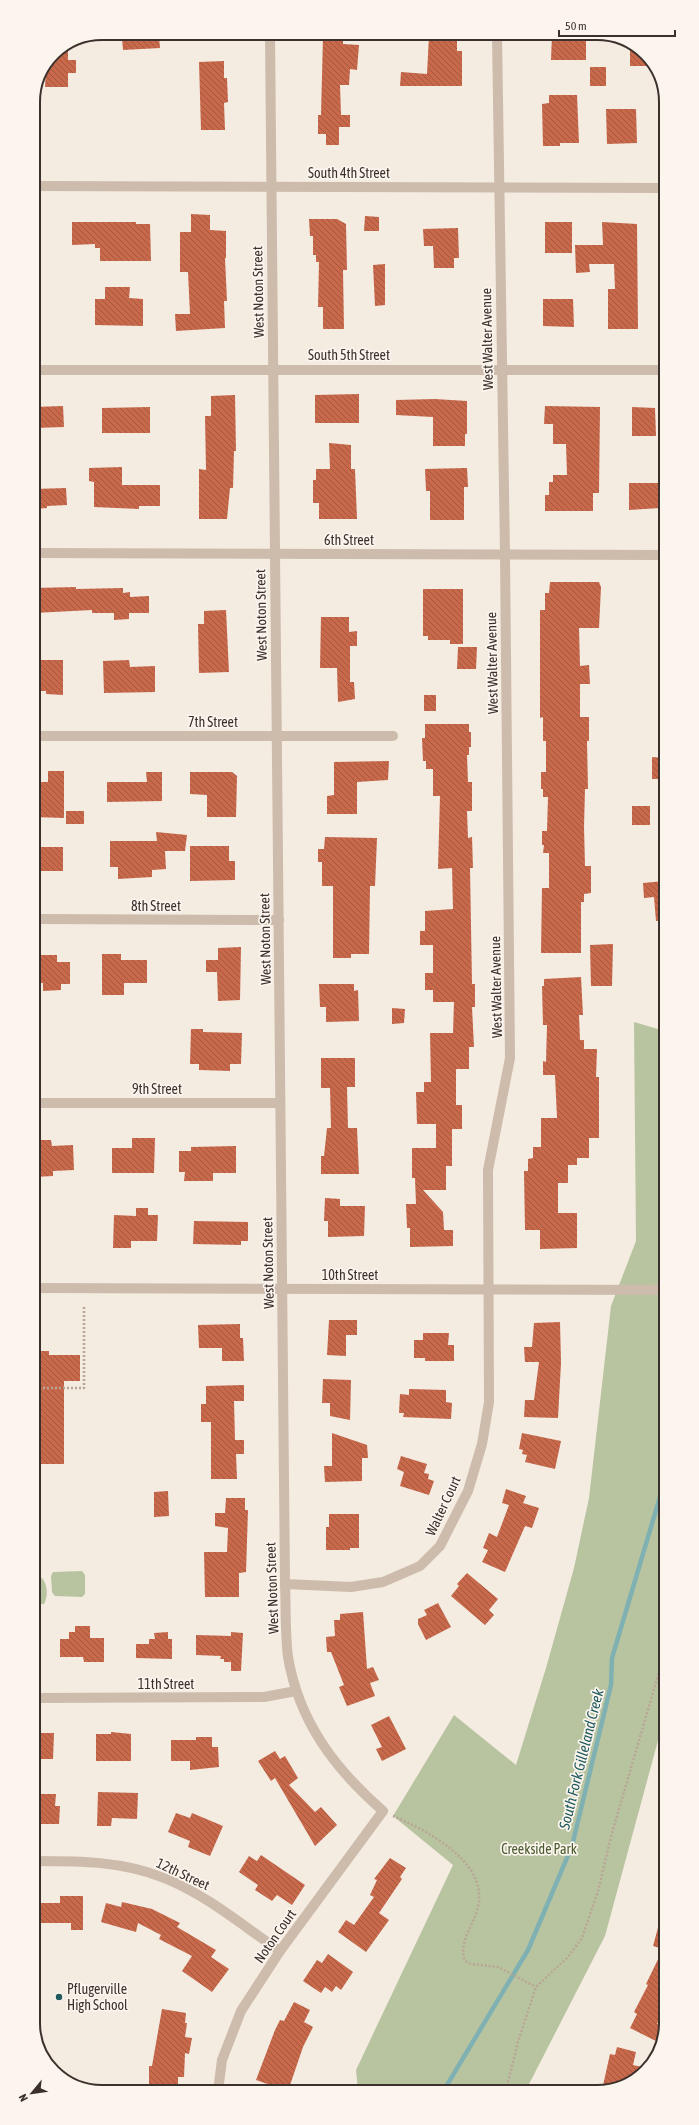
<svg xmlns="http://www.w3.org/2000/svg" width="699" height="2125" font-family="'Asap Condensed',sans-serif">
<defs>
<pattern id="building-back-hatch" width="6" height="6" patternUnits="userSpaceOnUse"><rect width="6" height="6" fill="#c8694b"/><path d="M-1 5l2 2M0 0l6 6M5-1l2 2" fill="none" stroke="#a4573f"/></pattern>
</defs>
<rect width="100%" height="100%" fill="#f4ebe1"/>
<!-- park -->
<g fill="#b8c4a0">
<polygon points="634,1022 665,1031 666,1711 605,1936 526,2090 358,2091 356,2070 453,1865 393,1816 454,1715 516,1765 546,1668 574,1568 589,1498 611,1306 636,1241"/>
<polygon points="82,1571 85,1575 85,1594 82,1597 55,1596 52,1592 51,1576 53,1572"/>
<path d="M35,1578H42C48,1586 48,1596 44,1604H35Z"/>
</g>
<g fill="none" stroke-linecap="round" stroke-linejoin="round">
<!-- stream -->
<polyline stroke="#7fb0b2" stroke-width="4.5" points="444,2090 528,1950 572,1846 611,1685 612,1658 665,1480"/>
</g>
<!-- building -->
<g fill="url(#building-back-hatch)">
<polygon points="586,33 586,60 551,60 552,35"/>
<polygon points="323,36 343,36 343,44 359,45 357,70 350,69 349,85 340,85 341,115 350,115 350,127 339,127 339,145 326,145 326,134 318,134 318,115 321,115"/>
<polygon points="429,36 457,36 457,51 462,51 462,86 400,86 401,72 427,74"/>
<polygon points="159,37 160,48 123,50 122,38"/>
<polygon points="68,43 68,60 76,60 76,73 68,73 68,87 45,87 46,70 53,53"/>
<polygon points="630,45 642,50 653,66 630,66"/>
<polygon points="224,61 224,78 227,78 228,102 224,103 225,130 201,130 199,62"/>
<rect x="590" y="67" width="16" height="19"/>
<polygon points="549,95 577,95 579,143 560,143 560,146 543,146 542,104 549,103"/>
<polygon points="606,109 636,109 637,143 607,144"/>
<polygon points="191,214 210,215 210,230 226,231 226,258 225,258 227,301 224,301 225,328 176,331 175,314 190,314 188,272 180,272 180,232 191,232"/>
<polygon points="365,216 379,217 379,231 364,231"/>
<polygon points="309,219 337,219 346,224 347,270 343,270 344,329 323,329 323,307 318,307 319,262 316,262 316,255 313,255 313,236 310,236"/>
<polygon points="72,222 136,222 136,224 150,224 151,261 100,261 100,248 95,248 95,244 72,245"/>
<rect x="545" y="222" width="27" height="31"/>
<polygon points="602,222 637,224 638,329 608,329 608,289 615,289 614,264 589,264 590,272 576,273 575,245 603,245"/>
<polygon points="458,228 459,258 454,258 454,268 434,268 433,246 424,246 423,229"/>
<polygon points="385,264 385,305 375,306 373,265"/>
<polygon points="105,287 130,287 129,298 143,299 143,326 95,325 95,299 105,299"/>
<polygon points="543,299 573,299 574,327 543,326"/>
<polygon points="359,394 359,423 315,423 315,395"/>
<polygon points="235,395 236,451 234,451 233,488 230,488 227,519 199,519 199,469 206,470 205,416 211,416 211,396"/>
<polygon points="435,399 467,401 467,434 465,434 465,446 433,446 433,417 396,415 396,400"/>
<polygon points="63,406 64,427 34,428 33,407"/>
<polygon points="545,406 600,407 599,493 593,493 593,511 545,511 545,495 549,495 549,482 553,482 553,475 567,475 566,444 553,444 553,424 544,424"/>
<polygon points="150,407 150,433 102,433 102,408"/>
<polygon points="632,407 655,408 656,436 632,436"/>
<polygon points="329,443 351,445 351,469 355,469 357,519 319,519 319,503 313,503 313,480 316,480 316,469 330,469"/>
<polygon points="122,467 122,485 160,485 160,506 139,506 139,509 94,507 94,482 89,481 89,468"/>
<polygon points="465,468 467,468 468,487 464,487 464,520 430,520 430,491 426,491 425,469"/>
<polygon points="629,483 660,483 660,508 629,510"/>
<polygon points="66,488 67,505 47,506 47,508 34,509 34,489"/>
<polygon points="550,582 599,582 601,587 599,628 579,628 580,666 589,665 590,684 580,684 580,717 589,717 589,741 587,741 588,789 585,789 584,827 585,866 591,866 591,893 584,894 584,902 581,902 581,953 541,953 542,888 549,888 549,853 543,853 544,845 542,845 542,831 547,831 548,797 543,797 543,789 541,789 541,772 546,772 546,741 543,741 543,717 540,718 540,610 545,610 545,593 549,593"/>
<polygon points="76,587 76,589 123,588 123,593 130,592 130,597 149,596 149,613 129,613 129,619 114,620 114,613 92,613 92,610 34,613 34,588"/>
<polygon points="423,589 463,589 463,644 450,644 450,640 428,640 428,636 423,636"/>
<polygon points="226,610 229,672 199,673 198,624 204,624 204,611"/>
<polygon points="321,617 349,617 349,632 357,631 357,646 350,646 350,682 354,682 355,699 338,702 337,668 320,668"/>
<polygon points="458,647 477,647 476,669 457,669"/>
<polygon points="34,660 63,660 63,695 46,694 46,691 34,691"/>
<polygon points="129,660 130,667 155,666 155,692 104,693 103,661"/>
<rect x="424" y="695" width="12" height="16"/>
<polygon points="425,724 469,724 469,732 471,732 471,747 469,747 469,755 467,755 468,782 472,782 472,811 467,811 468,838 472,837 473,868 470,868 472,984 475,984 475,1007 472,1007 474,1047 469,1047 469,1069 456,1069 456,1105 462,1105 462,1129 452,1129 452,1166 446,1166 446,1190 423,1190 443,1212 444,1230 453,1230 453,1246 410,1247 410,1228 407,1228 406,1204 416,1204 415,1178 412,1178 412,1148 436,1148 436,1124 417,1124 416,1092 424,1092 424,1082 431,1082 430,1033 453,1033 454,1002 433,1002 433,990 425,990 425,973 433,973 433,945 420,945 420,931 425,931 425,911 453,909 452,868 438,869 440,796 433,796 433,769 426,769 426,761 423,761 422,738 425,738"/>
<polygon points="652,757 664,758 665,779 652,779"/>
<polygon points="389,761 388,780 357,782 357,814 327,814 327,796 334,795 334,762"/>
<polygon points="48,771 64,771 64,818 34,817 34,782 48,782"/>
<polygon points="146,772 162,772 162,801 107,802 107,782 147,782"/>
<polygon points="190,772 232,772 237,776 236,817 207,817 207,795 190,794"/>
<rect x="632" y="806" width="18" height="19"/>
<rect x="66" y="811" width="18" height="13"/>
<polygon points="156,832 187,835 185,851 165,851 166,869 152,870 152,877 118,879 118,867 110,867 110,841 157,841"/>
<polygon points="325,837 377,838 375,886 370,886 369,954 351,954 351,958 333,958 333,886 322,886 322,862 318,862 318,849 324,849"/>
<polygon points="190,846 229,846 229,861 235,861 235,880 190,881"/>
<rect x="34" y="847" width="29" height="24"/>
<polygon points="665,881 665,920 656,921 654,897 644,898 643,883"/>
<polygon points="613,944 612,986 591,986 590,945"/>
<polygon points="241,947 240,1000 218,1001 217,972 206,972 206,960 218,960 218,948"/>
<polygon points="102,954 121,954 121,960 147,960 147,983 124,983 124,995 102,995"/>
<polygon points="34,955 57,955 57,962 70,962 70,984 61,984 61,990 43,991 43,983 34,983"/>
<polygon points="581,977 583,1015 579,1015 580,1040 584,1040 584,1049 597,1049 596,1077 599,1077 599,1138 589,1138 589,1158 577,1158 577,1165 568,1165 568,1183 558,1183 558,1213 577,1213 577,1248 540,1249 540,1230 525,1230 524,1171 528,1171 528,1159 533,1158 533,1147 541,1147 541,1118 557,1118 555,1075 543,1075 543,1061 546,1062 547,1025 543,1025 542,986 544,986 544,979"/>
<polygon points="319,984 354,984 354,991 358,990 359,1021 326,1022 326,1007 320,1007"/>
<polygon points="392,1008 405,1009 404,1023 392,1024"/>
<polygon points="191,1029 203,1029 203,1032 242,1033 241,1064 230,1064 230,1071 199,1070 199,1064 190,1064"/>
<polygon points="321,1058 355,1058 355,1087 347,1087 348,1128 357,1128 359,1174 321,1174 321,1156 324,1156 327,1128 331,1128 330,1088 321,1088"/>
<polygon points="132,1138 155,1138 154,1173 112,1173 112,1148 132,1148"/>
<polygon points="34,1140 51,1140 52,1146 73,1145 74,1170 53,1171 53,1176 34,1177"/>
<polygon points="236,1146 236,1173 213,1173 213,1181 184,1181 185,1172 179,1172 179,1151 191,1151 191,1147"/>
<polygon points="325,1198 340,1199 340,1206 365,1206 364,1236 328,1237 328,1221 324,1221"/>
<polygon points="136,1208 148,1208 148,1215 158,1215 157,1241 131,1241 131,1248 113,1248 114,1215 136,1216"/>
<polygon points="194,1221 248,1222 248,1241 241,1241 241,1245 193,1244"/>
<polygon points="329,1320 357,1320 357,1335 346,1335 346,1356 327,1355"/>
<polygon points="560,1322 561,1363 558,1418 524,1417 525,1400 534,1400 539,1362 525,1362 524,1347 532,1347 534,1323"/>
<polygon points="240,1324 240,1338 243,1338 244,1361 222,1361 222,1348 199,1348 198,1325"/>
<polygon points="423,1333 449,1333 448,1345 454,1345 454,1361 425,1361 425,1358 414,1358 414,1340 423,1340"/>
<polygon points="36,1351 49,1351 49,1355 80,1355 80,1381 64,1381 64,1464 35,1464"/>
<polygon points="323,1379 351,1380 350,1420 330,1416 330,1403 322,1403"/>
<polygon points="244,1385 244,1401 234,1401 235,1440 244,1440 244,1454 236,1454 237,1479 211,1479 211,1422 201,1422 201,1404 206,1404 206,1386"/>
<polygon points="409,1389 446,1390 446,1402 452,1403 451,1419 403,1417 404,1413 399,1413 400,1394 409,1395"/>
<polygon points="332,1433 367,1445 368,1458 362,1458 362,1481 325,1482 324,1466 332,1466"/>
<polygon points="522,1433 561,1441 555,1469 525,1462 527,1455 522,1454 523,1450 519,1449"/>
<polygon points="401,1456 427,1464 424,1473 429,1474 428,1479 434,1481 429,1495 400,1486 404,1472 397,1469"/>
<polygon points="506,1489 526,1496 523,1503 539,1508 532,1528 525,1526 505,1572 482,1562 488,1550 483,1548 489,1533 497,1537 509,1505 502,1503"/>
<polygon points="168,1491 169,1516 154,1517 154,1492"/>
<polygon points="226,1498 245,1498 245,1510 248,1510 246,1572 239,1573 239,1597 205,1597 204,1552 227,1552 228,1528 215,1526 215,1513 225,1513"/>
<polygon points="329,1514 359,1514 359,1548 350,1548 350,1550 326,1550 326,1527 329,1527"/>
<polygon points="467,1573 498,1599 489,1610 494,1615 485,1625 451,1596 459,1586 457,1584"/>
<polygon points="438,1603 451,1627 426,1640 418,1624 418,1619 427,1615 424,1610"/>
<polygon points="363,1612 367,1669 373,1667 379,1680 370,1683 375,1696 347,1706 339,1687 344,1685 331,1652 327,1652 326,1637 335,1636 334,1620 340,1620 340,1614"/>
<polygon points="75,1626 90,1626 90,1638 104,1638 104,1662 84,1662 83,1657 60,1657 60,1639 69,1639 69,1632 75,1632"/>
<polygon points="168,1632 168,1639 172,1639 172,1659 136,1658 136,1644 149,1644 149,1639 155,1639 154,1633"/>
<polygon points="231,1632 243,1633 241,1671 231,1671 231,1662 224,1662 224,1659 220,1659 221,1656 196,1655 196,1635 231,1636"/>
<polygon points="389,1716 406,1749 382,1761 376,1749 382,1747 371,1725"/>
<polygon points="111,1732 131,1734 131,1761 96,1761 96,1734 111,1734"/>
<polygon points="38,1733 54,1733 53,1759 35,1759 35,1734"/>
<polygon points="196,1737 212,1737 212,1747 218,1747 219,1767 190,1770 190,1761 171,1761 171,1740 196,1740"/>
<polygon points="275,1751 280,1759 285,1756 298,1778 289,1785 315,1812 321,1807 337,1825 315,1846 275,1778 271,1781 258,1761"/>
<polygon points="98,1792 138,1793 137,1819 112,1818 111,1826 97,1826"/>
<polygon points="35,1794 56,1794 55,1806 60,1806 59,1824 35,1824"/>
<polygon points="176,1813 190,1818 192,1813 223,1826 210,1856 188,1847 190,1841 168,1832"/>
<polygon points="261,1855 305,1885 292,1905 277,1895 272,1901 255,1890 258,1885 239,1872 249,1856 257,1861"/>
<polygon points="390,1858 406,1868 400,1877 402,1879 379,1913 389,1920 366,1952 338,1932 346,1920 354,1925 374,1897 370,1895 377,1880 374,1879"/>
<polygon points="60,1896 83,1896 83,1930 71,1930 71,1923 36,1923 36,1903 60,1903"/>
<polygon points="122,1902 152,1909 180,1923 177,1927 216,1950 211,1957 229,1969 212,1992 182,1971 192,1956 159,1939 161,1935 138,1923 136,1932 101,1922 106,1903 121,1907"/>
<polygon points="662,1913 666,1913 666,2008 657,2024 664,2027 656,2041 630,2028 637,2014 634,2012 648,1985 646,1984 663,1949 653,1946"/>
<polygon points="328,1954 353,1972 341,1990 336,1986 332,1992 325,1987 321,1993 303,1981 317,1960 322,1963"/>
<polygon points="294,2002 310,2010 304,2022 313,2027 303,2047 288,2091 256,2080 275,2030 280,2020 284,2021"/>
<polygon points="162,2009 186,2013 185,2023 187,2023 185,2037 192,2038 189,2054 185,2053 184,2077 178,2077 178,2092 158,2092 158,2087 149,2087 149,2066 152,2066"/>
<polygon points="617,2047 636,2052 633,2065 647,2068 615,2090 602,2090 610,2054 615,2055"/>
</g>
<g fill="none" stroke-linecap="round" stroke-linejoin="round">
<!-- path -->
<g stroke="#b9a596" stroke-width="2.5" stroke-dasharray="2 2" stroke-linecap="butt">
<polyline points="35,1388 84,1388 84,1305"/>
<path d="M393,1816C424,1829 483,1859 479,1900C478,1921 457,1940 465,1961L471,1964L498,1967L536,1987"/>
<polyline points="506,2090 518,2042 536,1987 568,1957 582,1938 598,1891 612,1833 666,1648"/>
</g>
<!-- minor -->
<g stroke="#cdbbac" stroke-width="10">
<polyline points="33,186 664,188"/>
<polyline points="33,370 664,370"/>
<polyline points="34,553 664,555"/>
<polyline points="34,736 393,736"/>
<polyline points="34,919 279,920"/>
<polyline points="34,1103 280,1103"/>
<polyline points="34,1288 665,1290"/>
<polyline points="285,1584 351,1587 383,1582 420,1566 440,1546 468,1491 482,1444 489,1402 488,1170 510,1058 505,555 497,34"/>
<polyline points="35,1698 264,1697 296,1691"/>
<path d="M35,1861C78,1861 123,1861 164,1878C207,1895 243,1926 280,1951"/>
<path d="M218,2091L222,2060L241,2011L280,1951L383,1811C335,1769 299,1722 288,1657C285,1633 286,1607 285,1584L270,36"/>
</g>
</g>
<!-- markers -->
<circle fill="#1f5a5e" stroke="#fbf5ee" stroke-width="1.5" cx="59" cy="1997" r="4"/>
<g text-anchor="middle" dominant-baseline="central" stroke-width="3.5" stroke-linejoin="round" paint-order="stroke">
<!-- street labels -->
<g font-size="14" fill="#3b302b" stroke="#fbf5ee">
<text x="349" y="173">South 4th Street</text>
<text transform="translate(258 292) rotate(-91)">West Noton Street</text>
<text transform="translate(487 339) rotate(-91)">West Walter Avenue</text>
<text x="349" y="355">South 5th Street</text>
<text x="349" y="540">6th Street</text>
<text transform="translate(261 615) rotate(-91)">West Noton Street</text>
<text transform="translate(492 663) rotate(-91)">West Walter Avenue</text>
<text x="213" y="722">7th Street</text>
<text x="156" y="906">8th Street</text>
<text transform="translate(265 939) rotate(-91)">West Noton Street</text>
<text transform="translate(496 987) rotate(-91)">West Walter Avenue</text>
<text x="157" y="1089">9th Street</text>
<text transform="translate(268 1263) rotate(-91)">West Noton Street</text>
<text x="350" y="1275">10th Street</text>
<text transform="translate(443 1506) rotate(-65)">Walter Court</text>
<text transform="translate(272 1588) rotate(-92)">West Noton Street</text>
<text x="166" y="1684">11th Street</text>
<text transform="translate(183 1874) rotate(25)">12th Street</text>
<text transform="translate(275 1936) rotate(-55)">Noton Court</text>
</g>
<!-- park labels -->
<g font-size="14" fill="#4a5a2e" stroke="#fbf5ee">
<text x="539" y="1849">Creekside Park</text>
</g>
<!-- poi labels -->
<g font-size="14" fill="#3b302b" stroke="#fbf5ee" text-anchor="start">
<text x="67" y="1989">Pflugerville<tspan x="67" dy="16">High School</tspan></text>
</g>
<!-- water labels -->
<g font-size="15" font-style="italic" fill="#1f5a5e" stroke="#fbf5ee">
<text transform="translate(581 1759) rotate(-76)">South Fork Gilleland Creek</text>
</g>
</g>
<!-- crop -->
<path d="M0 0H699V2125H0ZM102 40H597A62 62 0 0 1 659 102V2023A62 62 0 0 1 597 2085H102A62 62 0 0 1 40 2023V102A62 62 0 0 1 102 40Z" fill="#fbf5ee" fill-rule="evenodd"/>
<path fill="none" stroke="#3b302b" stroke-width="2" d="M102 40H597A62 62 0 0 1 659 102V2023A62 62 0 0 1 597 2085H102A62 62 0 0 1 40 2023V102A62 62 0 0 1 102 40Z"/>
<!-- north arrow -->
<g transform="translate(32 2093) rotate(241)" stroke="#fbf5ee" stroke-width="3" paint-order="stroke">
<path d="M0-3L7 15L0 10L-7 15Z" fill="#3b302b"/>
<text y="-6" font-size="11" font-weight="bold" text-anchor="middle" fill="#3b302b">N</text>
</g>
<!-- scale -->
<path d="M559 30v6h116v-6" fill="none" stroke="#3b302b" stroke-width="2"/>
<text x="565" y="30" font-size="12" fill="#3b302b" stroke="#fbf5ee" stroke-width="3" paint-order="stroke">50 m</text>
</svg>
